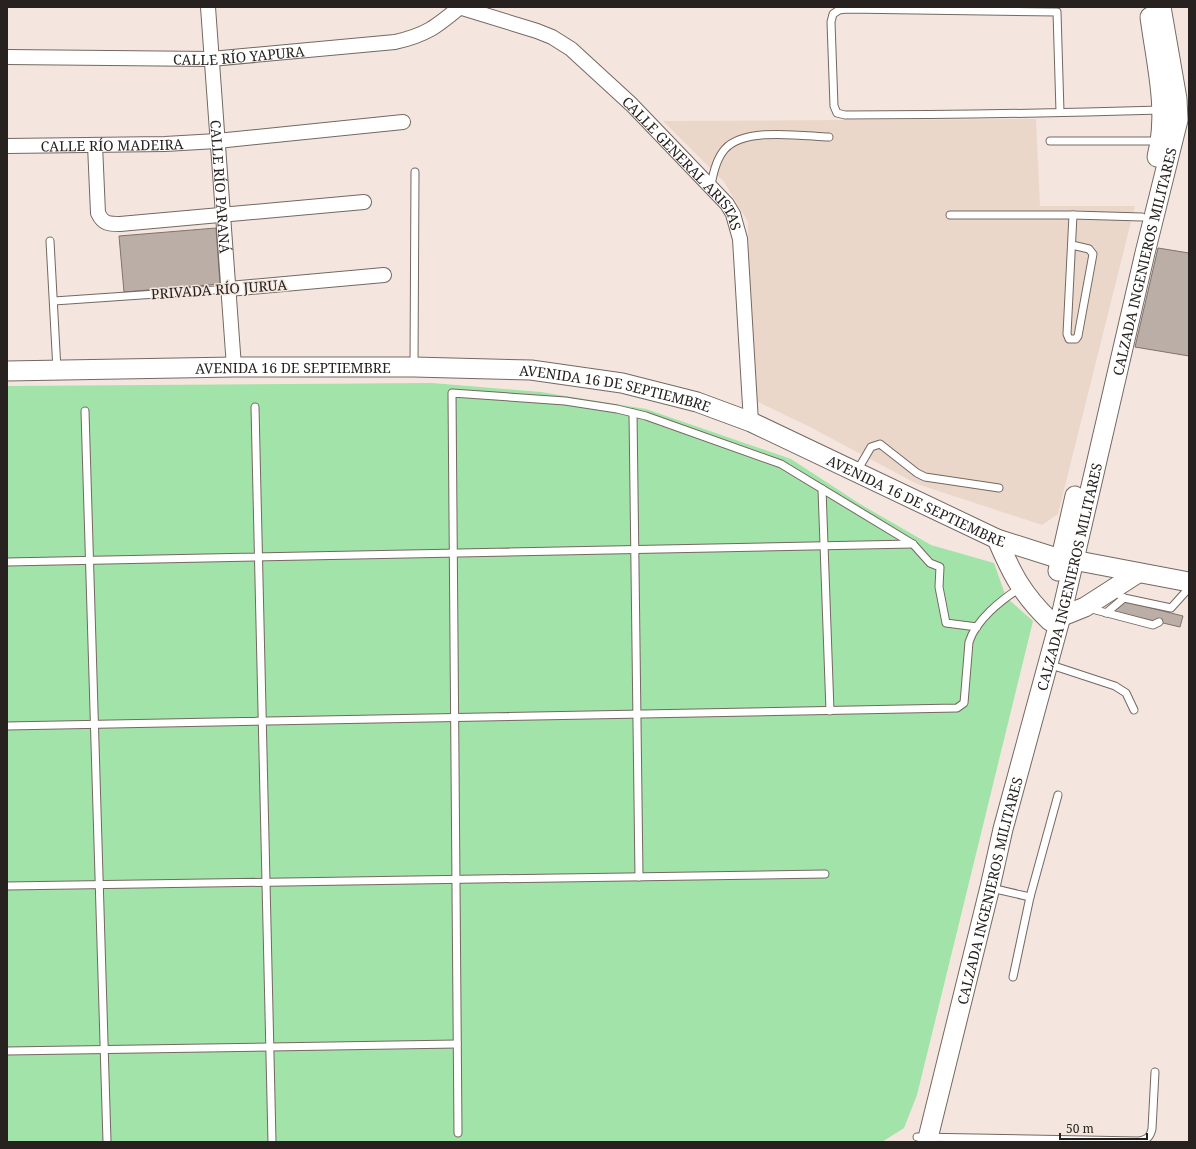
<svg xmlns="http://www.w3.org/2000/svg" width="1196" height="1149" font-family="'Noto Serif',serif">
<rect width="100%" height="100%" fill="#f4e6de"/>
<!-- built -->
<polygon fill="#ebd7ca" points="1036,119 1040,206 1135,206 1058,514 1042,525 917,484 808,426 756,401 749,345 748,222 724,182 663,121"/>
<!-- green -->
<polygon fill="#a1e3a8" points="432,383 541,392 646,409 791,459 860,504 931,545 994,563 1006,597 1033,621 917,1095 904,1128 882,1142 7,1142 7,386"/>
<!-- building -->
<g fill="#bbaea6" stroke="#7f736c">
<polygon points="216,228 220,284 124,292 119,236"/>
<polygon points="1158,248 1189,253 1189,356 1135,347"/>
<polygon points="1123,601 1183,616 1180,627 1112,611"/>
</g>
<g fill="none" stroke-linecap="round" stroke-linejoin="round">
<defs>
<g id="service">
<path d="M1060,112L1057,12L847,9L839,10L833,14L831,22L834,106L837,113L845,115C950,115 1056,113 1161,110"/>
<polyline points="1050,141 1159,141"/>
<path d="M711,186C713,173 716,159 725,149C745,127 802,136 829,137"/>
<polyline points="950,215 1073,215 1142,217"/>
<polyline points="50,241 57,370"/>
<polyline points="1072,245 1089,249 1093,254 1078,336 1076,339 1069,339 1067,334 1073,215"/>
<polyline points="54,301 229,289"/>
<polyline points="414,367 415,172"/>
<polyline points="255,407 272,1142"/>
<polyline points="85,411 107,1142"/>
<polyline points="633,413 639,877"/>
<polyline points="857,471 871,447 880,444 917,473 925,477 999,488"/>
<polyline points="822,489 830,711"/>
<polyline points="7,562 913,544"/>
<polyline points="1113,590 1124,598 1171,608 1189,588"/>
<polyline points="1088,608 1153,625 1159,622"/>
<polyline points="1106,613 1124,598"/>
<polyline points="1048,664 1115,686 1126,693 1134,710"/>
<path d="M7,726L957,708L964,703L969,642C976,620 1001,600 1020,588"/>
<polyline points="7,886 825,874"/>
<polyline points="991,888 1030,897 1013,977"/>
<polyline points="1030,897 1058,795"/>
<polyline points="7,1051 457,1044"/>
<polyline points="458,1133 452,393 565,401 617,409 646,416 781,464 913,544 930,563 940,567 939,587 946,623 977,627"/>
<path d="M917,1137L1139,1141C1148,1139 1150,1137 1152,1129L1155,1072"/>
</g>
<g id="minor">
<path id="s1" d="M208,7L234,367"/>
<path id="s2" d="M459,7L537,31L552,37L571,49L632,105L727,204L733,214L740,239L751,422"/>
<path id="s3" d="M7,57L211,59L395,42C426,35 436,27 460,7"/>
<path d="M95,145L98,213C103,224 109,224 120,224L364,202"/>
<path id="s4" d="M7,146L165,144L217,141L403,122"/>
<polyline points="229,289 384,275"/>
</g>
<g id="secondary">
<path d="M1150,17C1156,63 1169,111 1157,157"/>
<path id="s5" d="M7,371L234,367H414L531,370L622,383L697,402L751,422L997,539L1060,559L1073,560L1189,582"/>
<path d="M997,539C1012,574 1022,594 1050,621L1085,607L1138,573"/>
<polyline points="1058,571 1075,496"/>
<path id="s6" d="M927,1142L990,887L1003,829L1061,616L1145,253L1178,120L1177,99L1161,7"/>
</g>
</defs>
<!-- service casing -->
<use href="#service" stroke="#746861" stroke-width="9"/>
<!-- minor casing -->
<use href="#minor" stroke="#746861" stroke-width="16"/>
<!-- secondary casing -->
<use href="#secondary" stroke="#746861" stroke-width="21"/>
<!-- service -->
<use href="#service" stroke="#fff" stroke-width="7"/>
<!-- minor -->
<use href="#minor" stroke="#fff" stroke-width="14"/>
<!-- secondary -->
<use href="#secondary" stroke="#fff" stroke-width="19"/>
</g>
<g text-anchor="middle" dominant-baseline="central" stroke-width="3" stroke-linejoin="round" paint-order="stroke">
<!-- street labels -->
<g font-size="14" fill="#27221f" stroke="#f4e6de">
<text stroke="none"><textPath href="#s3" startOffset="232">CALLE RÍO YAPURA</textPath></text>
<text stroke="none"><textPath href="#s4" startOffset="105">CALLE RÍO MADEIRA</textPath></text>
<text stroke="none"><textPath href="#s2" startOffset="281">CALLE GENERAL ARISTAS</textPath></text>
<text stroke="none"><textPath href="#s1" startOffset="180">CALLE RÍO PARANÁ</textPath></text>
<text stroke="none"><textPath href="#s6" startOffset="907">CALZADA INGENIEROS MILITARES</textPath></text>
<text transform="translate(219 289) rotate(-4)">PRIVADA RÍO JURUA</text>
<text stroke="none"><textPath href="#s5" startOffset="286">AVENIDA 16 DE SEPTIEMBRE</textPath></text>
<text stroke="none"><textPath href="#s5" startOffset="610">AVENIDA 16 DE SEPTIEMBRE</textPath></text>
<text stroke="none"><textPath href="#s5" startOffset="934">AVENIDA 16 DE SEPTIEMBRE</textPath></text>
<text stroke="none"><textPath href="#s6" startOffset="583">CALZADA INGENIEROS MILITARES</textPath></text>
<text stroke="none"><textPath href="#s6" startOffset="259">CALZADA INGENIEROS MILITARES</textPath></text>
</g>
</g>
<!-- border -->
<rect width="1196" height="1149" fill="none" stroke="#27221f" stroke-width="16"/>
<!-- scale -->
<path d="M1060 1133v6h87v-6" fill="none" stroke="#27221f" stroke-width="2"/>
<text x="1066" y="1133" font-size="12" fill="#27221f" stroke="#f4e6de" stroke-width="3" paint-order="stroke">50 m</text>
</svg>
